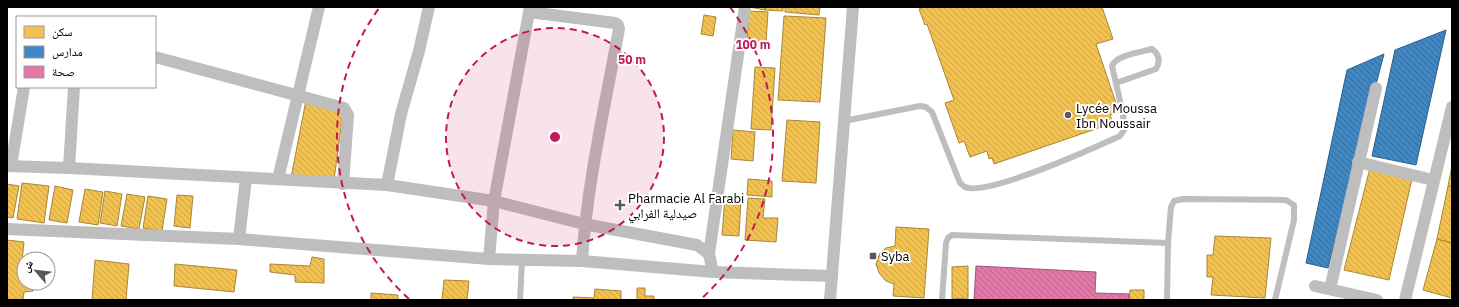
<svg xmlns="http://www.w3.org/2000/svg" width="1459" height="307" font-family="'IBM Plex Sans','Noto Naskh Arabic',sans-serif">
<defs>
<pattern id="homes-back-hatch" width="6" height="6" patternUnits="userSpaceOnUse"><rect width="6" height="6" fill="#f2c14e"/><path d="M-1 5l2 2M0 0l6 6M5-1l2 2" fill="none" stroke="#cea442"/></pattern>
<pattern id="schools-back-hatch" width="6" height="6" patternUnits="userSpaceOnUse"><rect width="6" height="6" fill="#3f88c5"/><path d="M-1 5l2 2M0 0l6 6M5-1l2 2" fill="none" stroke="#326d9e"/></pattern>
<pattern id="health-back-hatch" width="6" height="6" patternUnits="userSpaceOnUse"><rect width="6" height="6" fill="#e377a8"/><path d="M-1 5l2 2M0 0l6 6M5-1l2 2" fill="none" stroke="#c1658f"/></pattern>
</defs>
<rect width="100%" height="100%" fill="#fff"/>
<!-- homes -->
<g fill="url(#homes-back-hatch)" stroke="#a98737">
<polygon points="749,7 765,7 765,10"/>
<polygon points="766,7 783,7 783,11 765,10"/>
<polygon points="785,7 820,7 819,15 785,12"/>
<polygon points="924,7 1102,7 1113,39 1096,44 1119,112 1110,115 1113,123 994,164 992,158 989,159 987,151 970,157 964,141 959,143 945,103 954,100 927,24 925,25 919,9"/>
<polygon points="749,11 768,12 766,42 747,40"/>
<polygon points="704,15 716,17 713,36 701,34"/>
<polygon points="784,16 826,18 820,102 778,100"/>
<polygon points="755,67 775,68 771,130 751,129"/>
<polygon points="306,100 343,113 334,180 291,178"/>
<polygon points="787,120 820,122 816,183 782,181"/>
<polygon points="733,130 755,132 753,161 731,159"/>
<polygon points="1452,166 1452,187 1448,186"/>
<polygon points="1370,168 1412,179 1389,280 1344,270"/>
<polygon points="748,179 772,181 772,197 747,195"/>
<polygon points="22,183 49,186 44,223 17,219"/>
<polygon points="7,184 19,186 13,218 7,217"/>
<polygon points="55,186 73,190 67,223 49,220"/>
<polygon points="1448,186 1452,187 1452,243 1437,239"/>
<polygon points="85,189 103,192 98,225 79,222"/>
<polygon points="105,191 122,194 117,226 100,223"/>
<polygon points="127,194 145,197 139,229 121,226"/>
<polygon points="177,195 193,196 190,228 174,226"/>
<polygon points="148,196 167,199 162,231 143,228"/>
<polygon points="725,197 741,198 739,236 722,235"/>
<polygon points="748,198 765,199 763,218 778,218 776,242 745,240"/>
<polygon points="896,227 929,229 924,298 893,296 894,284 886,281 879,273 876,264 880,253 886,248 895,246"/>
<polygon points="1215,236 1271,238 1265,298 1211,295 1213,277 1207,277 1207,255 1213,255"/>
<polygon points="1437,239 1452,243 1452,298 1423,290"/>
<polygon points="7,240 24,242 22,262 24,262 24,283 33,283 33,291 24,292 23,300 7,300"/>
<polygon points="312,257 324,259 324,283 295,282 295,275 270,272 270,264 310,266"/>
<polygon points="95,260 129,264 126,300 92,300"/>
<polygon points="175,264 237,270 234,292 174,286"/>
<polygon points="968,266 968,298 952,299 952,267"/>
<polygon points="444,280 469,281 467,300 442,300"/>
<polygon points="637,288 645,288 645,296 654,296 654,300 637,300"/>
<polygon points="595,289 621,291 621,300 573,300 573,297 594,298"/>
<polygon points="1130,290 1144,290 1144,300 1129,300"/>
<polygon points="371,293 398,295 398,300 371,300"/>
</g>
<!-- schools -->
<g fill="url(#schools-back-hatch)" stroke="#2c5f8a">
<polygon points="1446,30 1416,165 1372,156 1395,50"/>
<polygon points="1384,54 1328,268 1306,263 1347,70"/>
</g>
<!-- health -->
<polygon fill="url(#health-back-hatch)" stroke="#9f5376" points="976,266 1096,272 1095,293 1129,294 1129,300 974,300"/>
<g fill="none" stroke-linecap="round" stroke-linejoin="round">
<!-- service -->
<g stroke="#bebebe" stroke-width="6">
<path d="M844,121L920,106L926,107L932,112L960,183C962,184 963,186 965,187C986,197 1096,147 1120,136L1124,130L1123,114L1112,66C1116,55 1141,52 1152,49C1160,55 1160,62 1156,69L1116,83"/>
<polyline points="520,300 522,260"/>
<polyline points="942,300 946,243 948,238 952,235 1168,243"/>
<polyline points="1167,300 1168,243 1171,207 1174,201 1183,199 1286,200 1294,205 1294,220 1275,300"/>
</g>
<!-- minor -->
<g stroke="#bebebe" stroke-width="12">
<path d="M529,12L615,23L618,25L619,29C605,106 587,183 582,261"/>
<polyline points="155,57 344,108 348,115 343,184"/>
<polyline points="1358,162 1433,180"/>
<polyline points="7,166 69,168 387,185 494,201 584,224 697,245 709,254 713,272"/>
<polyline points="11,166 24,87"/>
<polyline points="69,168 74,87"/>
<polyline points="278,179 319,7"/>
<polyline points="387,185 401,114 419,51 429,7"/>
<polyline points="7,229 239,239 489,259 582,261 713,272 832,276"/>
<polyline points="239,239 246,178"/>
<polyline points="709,254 745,7"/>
<polyline points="489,259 494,201 530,7"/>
<polyline points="1315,286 1377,300"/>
<polyline points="1330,289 1376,88"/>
<polyline points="830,300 853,7"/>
<polyline points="1405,300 1452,107"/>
</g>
</g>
<!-- distance rings -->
<circle cx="555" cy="137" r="109" fill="#c2185b" fill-opacity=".12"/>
<g fill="none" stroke="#c2185b" stroke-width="2" stroke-dasharray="7 5">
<circle cx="555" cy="137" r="109"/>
<path d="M409 299A218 218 0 0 1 380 7M730 7A218 218 0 0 1 701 299"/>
</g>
<!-- markers -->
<g fill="#595959" stroke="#fff" stroke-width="1.5">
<circle cx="1068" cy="115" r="4"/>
<path d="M618 199h4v4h4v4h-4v4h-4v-4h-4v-4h4z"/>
<rect x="869" y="252" width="8" height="8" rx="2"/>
</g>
<g text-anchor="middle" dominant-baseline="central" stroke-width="4" stroke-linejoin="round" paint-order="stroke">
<!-- poi labels -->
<g font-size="13" fill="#000" stroke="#fff" text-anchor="start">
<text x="1076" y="108">Lycée Moussa<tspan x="1076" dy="15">Ibn Noussair</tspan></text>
<text x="628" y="198">Pharmacie Al Farabi<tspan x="628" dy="15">صيدلية الفرابي</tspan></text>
<text x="881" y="256">Syba</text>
</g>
</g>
<circle cx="555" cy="137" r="6" fill="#c2185b" stroke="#fff" stroke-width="2"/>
<g font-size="12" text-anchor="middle" font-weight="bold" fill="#c2185b" stroke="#fff" stroke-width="4" stroke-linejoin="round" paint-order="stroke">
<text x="753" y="49">100 m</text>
<text x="632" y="64">50 m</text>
</g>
<!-- border -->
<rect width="1459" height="307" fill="none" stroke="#000000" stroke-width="16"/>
<!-- legend -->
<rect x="16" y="16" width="140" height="72" fill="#ffffff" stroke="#999999"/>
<rect x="24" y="26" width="20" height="12" fill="#f2c14e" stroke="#999999"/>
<text x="52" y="36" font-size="12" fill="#000000">سكن</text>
<rect x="24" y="46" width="20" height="12" fill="#3f88c5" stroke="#999999"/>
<text x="52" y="56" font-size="12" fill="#000000">مدارس</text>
<rect x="24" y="66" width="20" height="12" fill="#e377a8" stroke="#999999"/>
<text x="52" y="76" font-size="12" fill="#000000">صحة</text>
<!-- north arrow -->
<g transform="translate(36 271) rotate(298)"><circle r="19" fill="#ffffff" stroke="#999999"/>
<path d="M0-3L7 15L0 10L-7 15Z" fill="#595959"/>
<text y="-6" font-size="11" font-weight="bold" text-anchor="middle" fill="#000000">ش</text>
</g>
</svg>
